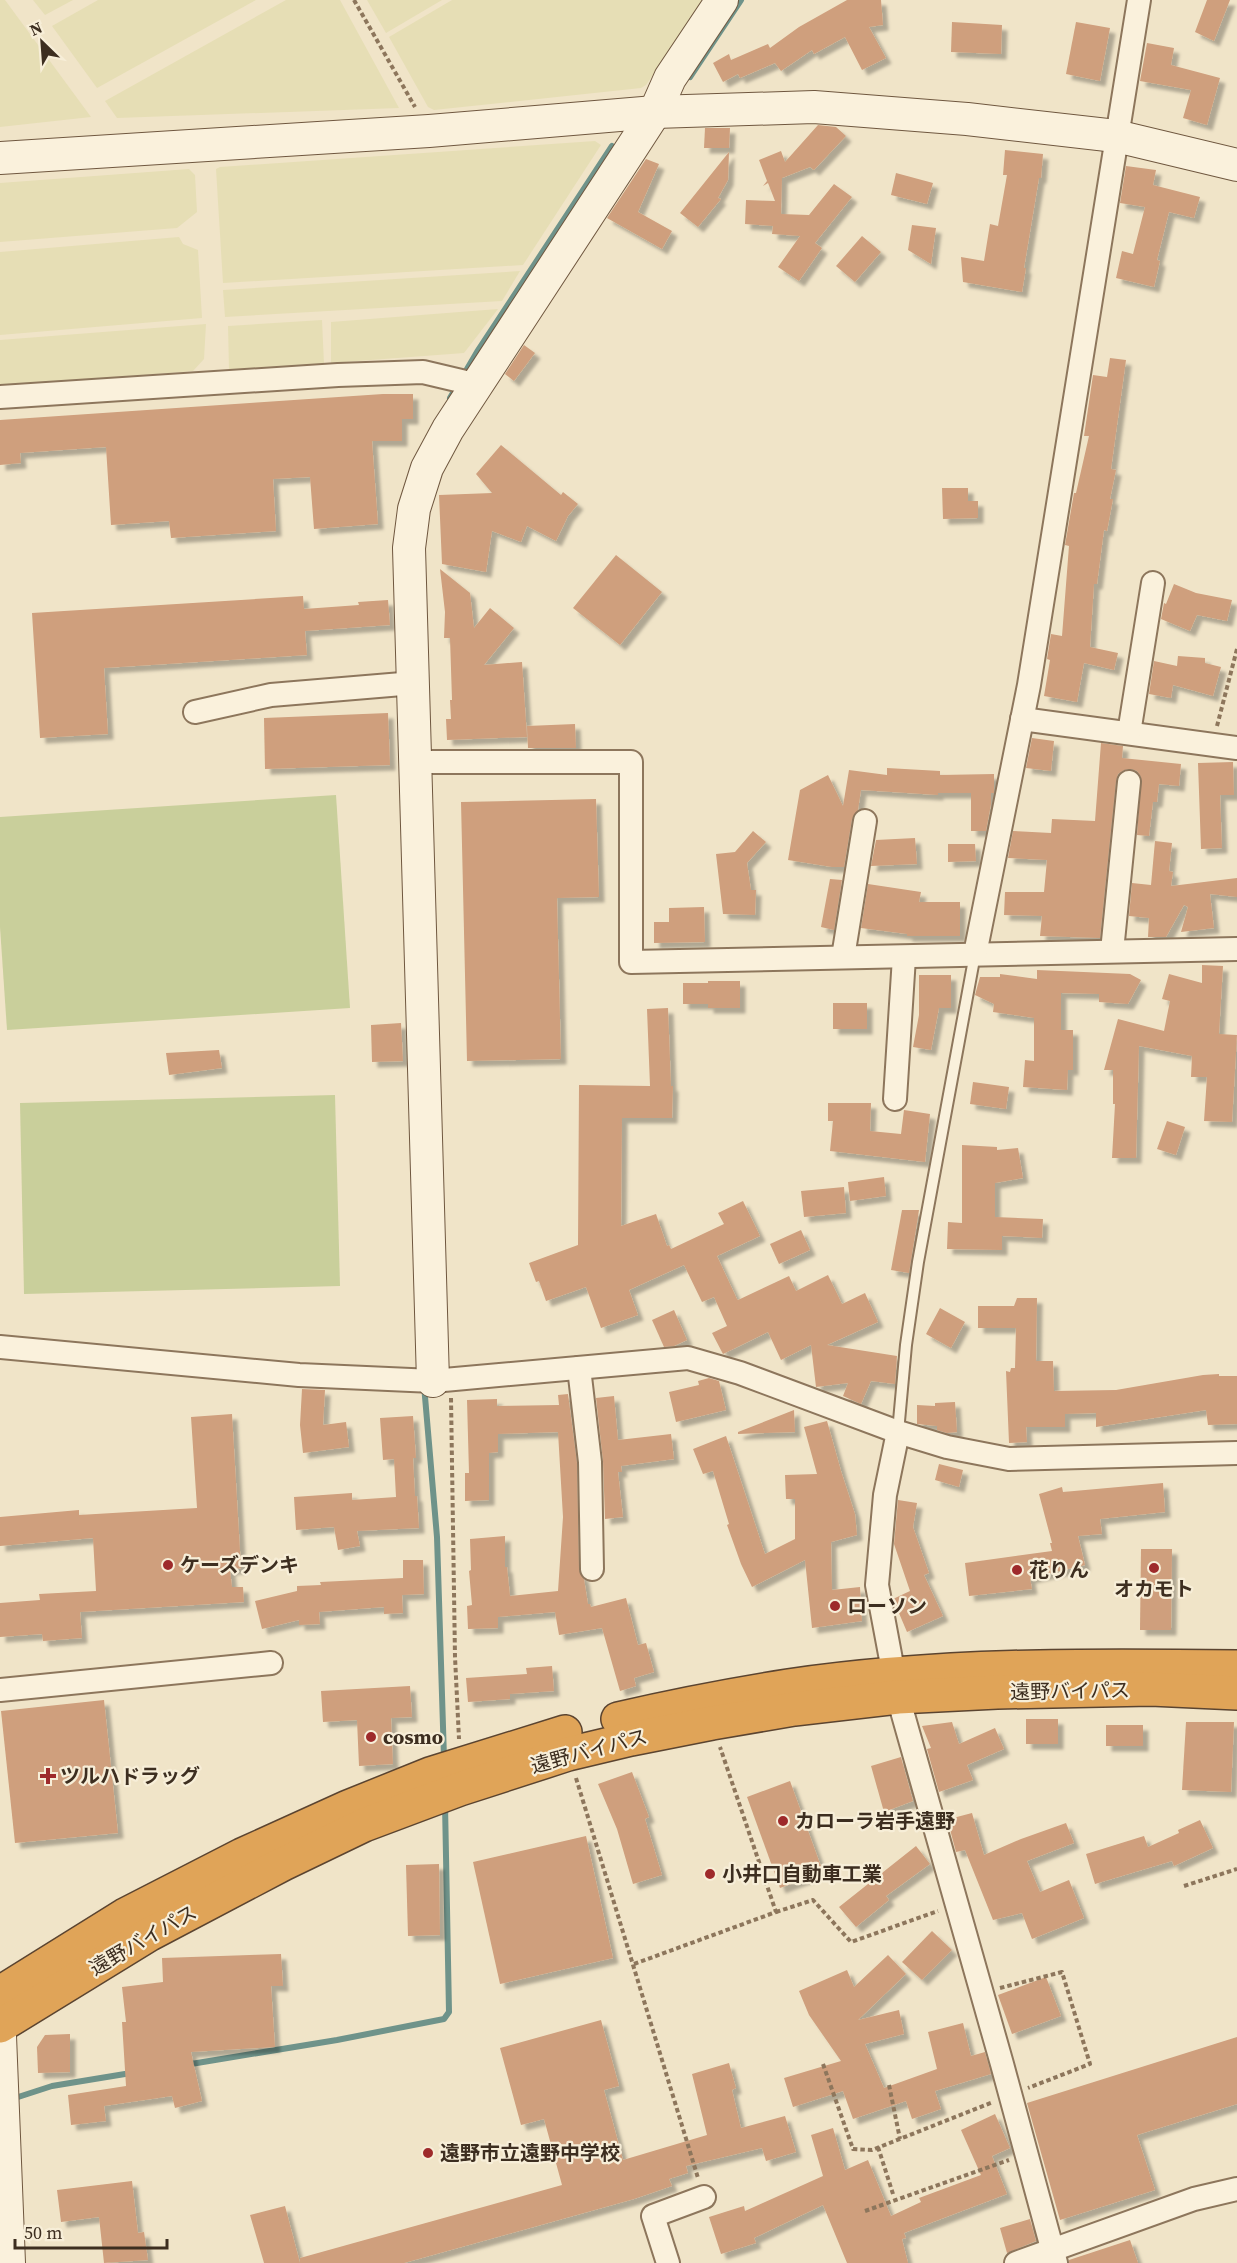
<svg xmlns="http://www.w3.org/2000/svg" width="1237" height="2263" font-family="'Source Serif 4','Noto Sans JP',serif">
<defs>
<filter id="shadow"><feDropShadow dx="5.5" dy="5.5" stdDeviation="1.5" flood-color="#0004"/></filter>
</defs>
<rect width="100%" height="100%" fill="#f0e4c8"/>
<!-- farmland -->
<g fill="#e6deb5">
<polygon points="0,0 5,0 91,117 0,127"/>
<polygon points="33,0 73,0 45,15"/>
<polygon points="98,0 256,0 97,88 52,26"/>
<polygon points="286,0 340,0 399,108 117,118 105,101"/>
<polygon points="367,0 442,0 386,33"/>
<polygon points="452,0 705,0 646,85 641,88 434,110 428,107 389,37"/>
<polygon points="595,141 601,145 523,265 223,283 216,169 220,167"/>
<polygon points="189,169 195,175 197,212 177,228 0,242 0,183"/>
<polygon points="179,237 183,244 198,250 202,318 0,335 0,252"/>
<polygon points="520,271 502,301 225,317 223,290"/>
<polygon points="498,309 464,353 331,363 331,322"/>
<polygon points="322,320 324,364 229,370 228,326"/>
<polygon points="206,324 204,359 193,371 0,387 0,340"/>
</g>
<!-- green -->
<g fill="#c9cf9b">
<polygon points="336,795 350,1008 7,1030 0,927 0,817"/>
<polygon points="335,1095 340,1286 24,1294 20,1103"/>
</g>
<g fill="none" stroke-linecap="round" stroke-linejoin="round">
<!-- stream -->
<g stroke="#6f938a" stroke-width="6">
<polyline points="690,77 741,0"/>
<polyline points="450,398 477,352 612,146"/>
<polyline points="424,1385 437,1537 444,1758"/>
<polyline points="185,2065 337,2040 444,2019 449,2012 445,1804"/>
<polyline points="12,2099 52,2086 131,2073"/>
</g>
</g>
<!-- building -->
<g fill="#cf9f7d" filter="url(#shadow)">
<polygon points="847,0 881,0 883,25 869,27 886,58 862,70 845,37 814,54 812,50 781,71 775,63 740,78 738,74 723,82 713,63 729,54 731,60 768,44 770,48 799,27"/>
<polygon points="1207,0 1230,0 1214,41 1195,32"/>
<polygon points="952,22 1002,25 1001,54 951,52"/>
<polygon points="1076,22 1110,28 1100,81 1066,74"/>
<polygon points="1147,43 1174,48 1171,65 1220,78 1207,125 1183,118 1191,90 1140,81"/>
<polygon points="818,125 836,127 846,136 814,170 810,167 782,178 781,214 809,215 834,184 852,197 815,243 822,248 799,281 778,267 800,236 772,234 773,226 745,224 746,200 775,201 768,183 763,186 767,181 759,160 781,151 785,162"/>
<polygon points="705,128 730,128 729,148 704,148"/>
<polygon points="1005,150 1043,154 1041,178 1039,178 1024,268 1026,268 1022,292 963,282 961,257 984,261 990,224 998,226 1007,175 1003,175"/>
<polygon points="729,152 728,180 718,198 721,199 698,227 680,213"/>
<polygon points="646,159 659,164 638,212 672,231 662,249 607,218"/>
<polygon points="1126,166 1156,170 1153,185 1200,197 1194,218 1169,212 1157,260 1160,261 1154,287 1116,278 1122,251 1133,254 1145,207 1120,203"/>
<polygon points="896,173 933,183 927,204 891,195"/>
<polygon points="912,225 936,228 931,264 908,250"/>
<polygon points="862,236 881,252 855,282 836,266"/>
<polygon points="524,345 535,353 514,381 505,374"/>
<polygon points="1110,358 1126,360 1111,469 1116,470 1110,499 1113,499 1107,531 1104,530 1097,584 1094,584 1090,647 1118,653 1114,670 1084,663 1077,702 1044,696 1050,660 1047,659 1051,634 1062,636 1069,546 1065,545 1074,493 1076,493 1089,436 1084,436 1093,375 1107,377"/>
<polygon points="383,394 413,394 413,419 402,419 402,441 372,441 378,524 314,529 310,477 273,479 276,531 171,538 169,521 111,525 106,447 20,453 21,463 0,465 0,420"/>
<polygon points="501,445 561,495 563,492 578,504 568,516 556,541 527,526 521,542 492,531 486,572 442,564 439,495 492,493 476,474"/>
<polygon points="942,488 968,488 968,501 978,501 978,518 943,519"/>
<polygon points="616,555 662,592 620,645 573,608"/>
<polygon points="440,569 470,593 474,628 490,608 514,628 484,665 522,662 527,737 447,740 446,719 451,719 450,700 452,700 450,638 444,638 445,612"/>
<polygon points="1174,584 1196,593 1232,600 1227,621 1197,615 1190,631 1161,619 1164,603 1166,604"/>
<polygon points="303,596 304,609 359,605 358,602 388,600 390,625 305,631 307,655 104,668 108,734 40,738 32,613"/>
<polygon points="1178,656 1205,658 1205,663 1221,667 1213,696 1173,685 1171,698 1149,694 1154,661 1177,666"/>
<polygon points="388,713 390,765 265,769 264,718"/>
<polygon points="575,724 576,748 528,748 527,726"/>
<polygon points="1032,738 1054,741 1051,771 1026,768"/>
<polygon points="1101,743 1123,746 1122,758 1181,764 1179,786 1159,784 1157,802 1153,802 1149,836 1137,835 1141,777 1137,771 1131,769 1124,770 1118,774 1116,781 1100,938 1040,936 1042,916 1004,915 1005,892 1044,892 1047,860 1008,858 1013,831 1051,833 1052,819 1095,821"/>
<polygon points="1233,762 1234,795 1220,795 1222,848 1201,849 1198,763"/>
<polygon points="887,768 940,771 940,775 994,774 994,793 991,793 991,804 986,831 971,831 971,793 938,793 938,795 861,790 858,810 852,819 844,867 832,867 788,860 800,790 828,775 843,806 849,770 887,775"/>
<polygon points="596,799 599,897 557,898 561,1059 467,1061 461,802"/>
<polygon points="753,831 766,842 747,863 751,890 756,890 755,915 723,914 716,854 735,852"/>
<polygon points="915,838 917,864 871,866 876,840"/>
<polygon points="1155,841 1172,843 1169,871 1173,872 1171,886 1237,878 1237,897 1210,894 1214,928 1181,932 1188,907 1184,905 1166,937 1148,937 1149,918 1129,916 1132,883 1151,885"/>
<polygon points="948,844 975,844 976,861 948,862"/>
<polygon points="830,879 842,880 834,930 821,927"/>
<polygon points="868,884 921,892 919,902 960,902 960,936 907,936 907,934 861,928"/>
<polygon points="704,907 705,942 654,943 654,922 669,922 669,908"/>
<polygon points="1202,965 1223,966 1219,1034 1237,1035 1232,1122 1204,1121 1207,1077 1191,1077 1192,1056 1139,1046 1136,1158 1112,1158 1115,1104 1113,1104 1113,1070 1104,1070 1118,1019 1164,1031 1170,1001 1162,999 1169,974 1202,983"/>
<polygon points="1037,970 1130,974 1141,980 1128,1004 1099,1002 1099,994 1061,993 1061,1030 1073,1030 1073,1070 1068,1070 1067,1090 1023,1087 1025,1060 1034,1061 1034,1018 993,1012 994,1004 975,995 980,977 1000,977 1000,974 1037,979"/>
<polygon points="919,975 951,975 951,1008 939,1008 931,1050 913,1047 919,1015"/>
<polygon points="708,981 740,981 740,1008 708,1008 708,1004 683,1004 683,983 708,983"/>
<rect x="833" y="1003" width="34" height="26"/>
<polygon points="668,1008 671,1086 673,1086 672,1118 622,1118 621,1226 656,1214 667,1246 669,1245 671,1249 724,1224 718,1213 743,1201 760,1236 717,1256 737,1299 738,1300 789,1276 796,1291 828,1275 842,1304 865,1293 878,1322 827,1345 897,1356 895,1384 871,1381 861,1404 843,1396 848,1383 816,1387 811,1345 781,1360 768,1332 723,1354 712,1333 727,1326 714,1297 702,1302 684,1265 629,1290 638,1315 601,1328 586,1287 546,1301 539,1281 536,1282 529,1263 578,1245 579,1085 650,1086 647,1009"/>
<polygon points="401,1023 403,1061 372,1062 371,1025"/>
<polygon points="219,1050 222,1068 169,1075 166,1053"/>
<polygon points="973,1082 1009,1087 1006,1109 970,1104"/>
<polygon points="828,1103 871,1103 870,1131 901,1134 904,1110 930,1114 925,1162 830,1151 833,1121 828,1121"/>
<polygon points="1167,1121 1185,1127 1176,1155 1157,1149"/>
<polygon points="962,1145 997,1147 997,1150 1018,1148 1023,1178 995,1183 995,1217 1043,1219 1042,1238 1002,1236 1002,1250 947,1249 948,1222 962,1223"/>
<polygon points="884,1177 886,1196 850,1201 848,1182"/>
<polygon points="844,1187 846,1213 804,1217 801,1191"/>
<polygon points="902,1210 919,1210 909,1273 891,1270"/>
<polygon points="801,1230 810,1250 779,1264 770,1244"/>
<polygon points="1017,1298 1037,1298 1036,1361 1053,1361 1054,1391 1116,1390 1203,1375 1219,1374 1219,1376 1237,1376 1237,1424 1208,1425 1206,1410 1096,1427 1096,1413 1065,1414 1065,1427 1026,1427 1027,1442 1009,1443 1006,1371 1010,1372 1011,1368 1015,1368 1016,1328 978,1328 978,1306 1014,1306"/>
<polygon points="940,1308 965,1322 951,1348 926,1334"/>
<polygon points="674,1310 687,1340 674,1346 664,1347 652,1320"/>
<polygon points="709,1378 719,1381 726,1410 676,1422 669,1392 699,1385 698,1381"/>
<polygon points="302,1389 325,1390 323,1425 346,1422 349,1447 303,1453 300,1425"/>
<polygon points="568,1394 577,1463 579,1569 584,1579 588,1604 590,1604 591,1607 626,1598 638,1645 646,1643 654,1672 634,1678 636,1686 620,1691 602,1628 559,1635 555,1612 498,1617 498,1628 468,1629 467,1606 472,1605 469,1571 471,1570 470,1539 505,1536 505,1567 507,1567 510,1596 558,1591 563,1517 558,1432 498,1434 498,1452 489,1453 489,1500 465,1501 465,1473 469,1473 467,1400 497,1399 497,1406 559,1405 558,1395"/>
<polygon points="614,1396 618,1440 671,1434 674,1459 621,1466 622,1472 618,1472 623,1517 605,1519 603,1461 596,1398"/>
<polygon points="955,1402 957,1432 947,1433 937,1430 937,1426 917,1424 917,1405 935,1406 935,1403"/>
<polygon points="794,1410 795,1432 738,1434 738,1432"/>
<polygon points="232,1414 241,1568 230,1570 232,1587 243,1587 244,1602 80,1612 82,1638 43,1641 42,1634 0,1637 0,1603 40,1600 39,1594 96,1591 93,1538 0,1546 0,1517 79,1510 79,1515 197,1508 191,1417"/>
<polygon points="413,1416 416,1458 413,1458 415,1496 417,1496 419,1528 357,1531 360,1546 338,1550 334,1527 296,1530 294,1497 352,1493 352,1500 396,1497 394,1459 383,1460 380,1418"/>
<polygon points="827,1421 841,1471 855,1514 857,1535 831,1542 832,1590 860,1587 862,1621 812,1628 805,1560 752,1587 741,1564 727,1525 729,1524 713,1471 703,1474 693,1449 726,1436 765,1554 795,1539 795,1499 786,1499 785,1475 817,1474 804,1427"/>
<polygon points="939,1464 963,1470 959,1487 935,1480"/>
<polygon points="1163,1483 1165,1512 1100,1519 1102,1534 1078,1536 1085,1565 1030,1578 1032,1589 969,1596 965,1563 1052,1551 1050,1543 1052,1543 1039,1494 1062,1487 1063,1492"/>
<polygon points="898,1500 917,1503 913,1527 929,1573 924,1575 943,1616 907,1632 893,1599 910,1591 894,1544"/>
<polygon points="1141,1549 1172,1549 1171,1630 1140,1630"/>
<polygon points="403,1560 423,1560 424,1594 402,1595 403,1613 384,1614 384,1607 319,1612 320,1624 299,1625 299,1620 262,1629 255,1601 297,1591 297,1586 321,1585 320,1582 403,1578"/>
<polygon points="552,1666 554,1691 510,1694 510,1699 468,1702 466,1678 527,1674 526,1668"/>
<polygon points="410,1686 412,1717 391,1718 393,1764 359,1766 357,1720 323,1722 321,1691"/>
<polygon points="104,1700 118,1833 15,1843 1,1711"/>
<rect x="1026" y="1719" width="32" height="25"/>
<polygon points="952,1722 959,1744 995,1728 1004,1749 967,1765 973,1780 939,1792 927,1749 931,1748 922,1726"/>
<polygon points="1186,1722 1234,1722 1231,1792 1182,1790"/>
<rect x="1106" y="1725" width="37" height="21"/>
<polygon points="901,1757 913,1801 884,1812 871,1766"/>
<polygon points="632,1772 649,1817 645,1819 662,1875 633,1884 617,1829 598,1784"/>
<polygon points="790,1781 823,1872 780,1888 747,1797"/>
<polygon points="972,1813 984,1855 1021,1839 1066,1823 1074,1843 1027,1861 1040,1892 1069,1880 1084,1918 1032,1939 1022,1913 993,1920 965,1850 956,1852 948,1822 953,1818"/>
<polygon points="1200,1820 1213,1848 1174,1866 1172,1861 1095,1884 1086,1854 1144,1836 1148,1847 1179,1833 1178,1830"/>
<polygon points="586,1836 613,1958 500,1984 473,1862"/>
<polygon points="916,1846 930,1864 886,1896 889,1900 856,1927 839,1907"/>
<polygon points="439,1864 440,1935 408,1936 406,1865"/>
<polygon points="932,1931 952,1950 922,1980 902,1962"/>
<polygon points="281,1954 283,1986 271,1986 275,2047 191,2052 202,2101 175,2108 172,2096 104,2106 106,2121 71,2125 68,2095 126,2086 122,2022 126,2022 122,1987 163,1982 162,1958"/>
<polygon points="888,1955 906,1974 858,2020 899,2010 904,2034 865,2044 884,2088 937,2069 928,2032 963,2023 971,2056 985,2052 991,2074 935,2091 941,2109 912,2119 906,2101 853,2119 843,2091 793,2107 784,2078 841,2061 809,2015 799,1991 847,1970 854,1987"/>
<polygon points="1046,1977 1061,2016 1012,2034 998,1995"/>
<polygon points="601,2020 619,2086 604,2090 623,2160 707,2135 692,2074 729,2063 736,2088 732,2090 741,2128 785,2116 796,2152 766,2161 762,2148 686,2166 688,2173 669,2179 672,2186 634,2199 404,2263 300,2263 300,2258 562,2185 544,2119 521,2125 500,2048"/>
<polygon points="70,2034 70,2072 38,2073 37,2047 45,2035"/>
<polygon points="1237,2037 1237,2104 1137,2135 1155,2190 1060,2220 1027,2103"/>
<polygon points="995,2114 1010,2148 992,2156 1007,2194 904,2233 906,2238 902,2239 908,2263 847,2263 823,2205 754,2238 756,2243 721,2254 709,2217 744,2206 745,2211 823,2176 811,2135 833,2128 845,2170 868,2160 891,2216 921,2202 919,2198 981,2175 961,2130"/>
<polygon points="132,2181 138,2233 144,2232 148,2260 104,2263 99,2217 61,2222 57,2190"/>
<polygon points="285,2206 300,2263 264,2263 250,2215"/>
<polygon points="1030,2219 1036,2241 1007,2253 1000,2228"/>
<polygon points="1130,2240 1138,2263 1069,2263 1069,2260"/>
</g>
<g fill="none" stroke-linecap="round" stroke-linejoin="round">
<defs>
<polyline id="lane" points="898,1432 906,1345 918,1262 975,954"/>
<g id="street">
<polyline points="0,397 338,375 423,372 478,385"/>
<polyline points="195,712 271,695 414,683"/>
<polyline points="1022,719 1237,748"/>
<polyline points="1129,733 1153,583"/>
<polyline points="417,762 631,762 631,962 1237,949"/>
<polyline points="1112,951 1129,782"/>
<polyline points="975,954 1029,685 1139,0"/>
<polyline points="843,957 865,821"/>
<polyline points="895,1099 904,957"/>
<polyline points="0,1347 299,1375 433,1381 688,1358 740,1373 898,1432 947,1447 1009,1459 1237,1453"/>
<polyline points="579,1368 590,1462 592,1569"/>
<polyline points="898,1432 885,1495 877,1585 898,1697 1002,2064 1056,2263"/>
<polyline points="0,1690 271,1663"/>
<polyline points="668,2263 653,2216 704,2197"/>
<polyline points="1016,2263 1194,2199 1237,2189"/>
</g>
<g id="secondary">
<polyline points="0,158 429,131 655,112 814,107 967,119 1116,136 1237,165"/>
<polyline points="433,1381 409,548 414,509 427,468 448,429 633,146 655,112 670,78 722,0"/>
<polyline points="0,2036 9,2263"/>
</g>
<g id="highway">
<path d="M618,1719C674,1706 731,1695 788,1686C936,1664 1088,1665 1237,1667"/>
<polyline points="0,1993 125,1915 242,1855 348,1807 430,1774 565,1732"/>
<polyline points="0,2026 150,1934 283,1864 364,1825 460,1789 568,1754 631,1739 712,1723 794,1709 898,1697 997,1692 1151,1689 1237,1693"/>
</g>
</defs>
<!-- lane casing -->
<use href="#lane" stroke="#8d765c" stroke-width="14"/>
<!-- street casing -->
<use href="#street" stroke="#8d765c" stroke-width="26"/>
<!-- secondary casing -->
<use href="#secondary" stroke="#6f573f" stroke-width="34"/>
<!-- highway casing -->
<use href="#highway" stroke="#5b4430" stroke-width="36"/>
<!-- path -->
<g stroke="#8d765c" stroke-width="4" stroke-dasharray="4.5 3" stroke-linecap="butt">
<polyline points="354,0 415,107"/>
<polyline points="1217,726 1237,649"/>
<polyline points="451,1398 455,1657 459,1739"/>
<polyline points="576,1778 698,2178"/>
<polyline points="1184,1886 1237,1869"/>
<polyline points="776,1912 813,1900 851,1942 938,1911"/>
<polyline points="634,1964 776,1912 720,1747"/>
<polyline points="1000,1988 1062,1972 1090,2064 1028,2088"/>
<polyline points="823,2064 853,2149 872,2150 993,2102"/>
<polyline points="889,2085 900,2139"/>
<polyline points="878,2147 893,2194"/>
<polyline points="865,2211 1009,2160"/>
</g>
<!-- lane -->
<use href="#lane" stroke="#faf1dc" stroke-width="10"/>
<!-- street -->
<use href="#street" stroke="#faf1dc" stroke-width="22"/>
<!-- secondary -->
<use href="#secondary" stroke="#faf1dc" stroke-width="32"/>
<!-- highway -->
<use href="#highway" stroke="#e0a458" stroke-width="33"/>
</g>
<!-- markers -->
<g fill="#9e2a2b" stroke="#f7eed8" stroke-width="2">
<circle cx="168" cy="1565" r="6"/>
<circle cx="1154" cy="1568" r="6"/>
<circle cx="1017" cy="1570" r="6"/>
<circle cx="835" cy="1606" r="6"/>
<circle cx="371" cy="1737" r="6"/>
<path d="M45 1767h6v6h6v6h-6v6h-6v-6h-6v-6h6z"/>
<circle cx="783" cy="1821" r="6"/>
<circle cx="710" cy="1874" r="6"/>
<circle cx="428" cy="2153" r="6"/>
</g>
<g text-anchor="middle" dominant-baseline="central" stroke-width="4.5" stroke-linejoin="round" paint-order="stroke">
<!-- poi labels -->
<g font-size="20" font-weight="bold" fill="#3d2e20" stroke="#f7eed8" text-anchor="start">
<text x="180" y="1565">ケーズデンキ</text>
<text x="1029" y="1570">花りん</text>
<text x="1154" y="1589" text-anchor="middle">オカモト</text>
<text x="847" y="1606">ローソン</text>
<text x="383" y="1737">cosmo</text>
<text x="60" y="1776">ツルハドラッグ</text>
<text x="795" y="1821">カローラ岩手遠野</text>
<text x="722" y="1874">小井口自動車工業</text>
<text x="440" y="2153">遠野市立遠野中学校</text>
</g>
<!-- street labels -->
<g font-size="20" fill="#3d2e20" stroke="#f7eed8">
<text transform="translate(1070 1691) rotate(-1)">遠野バイパス</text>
<text transform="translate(589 1751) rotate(-15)">遠野バイパス</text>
<text transform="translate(143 1940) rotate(-30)">遠野バイパス</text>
</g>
</g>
<!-- north arrow -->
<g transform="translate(42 42) rotate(335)" stroke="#f7eed8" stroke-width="4.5" paint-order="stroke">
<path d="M0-4.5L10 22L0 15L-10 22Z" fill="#3d2e20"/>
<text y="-9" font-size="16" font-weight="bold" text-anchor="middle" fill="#3d2e20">N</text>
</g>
<!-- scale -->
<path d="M15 2239v9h152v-9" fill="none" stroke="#3d2e20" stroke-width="3"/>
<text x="24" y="2239" font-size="18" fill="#3d2e20" stroke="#f7eed8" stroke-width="4.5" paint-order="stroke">50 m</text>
</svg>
